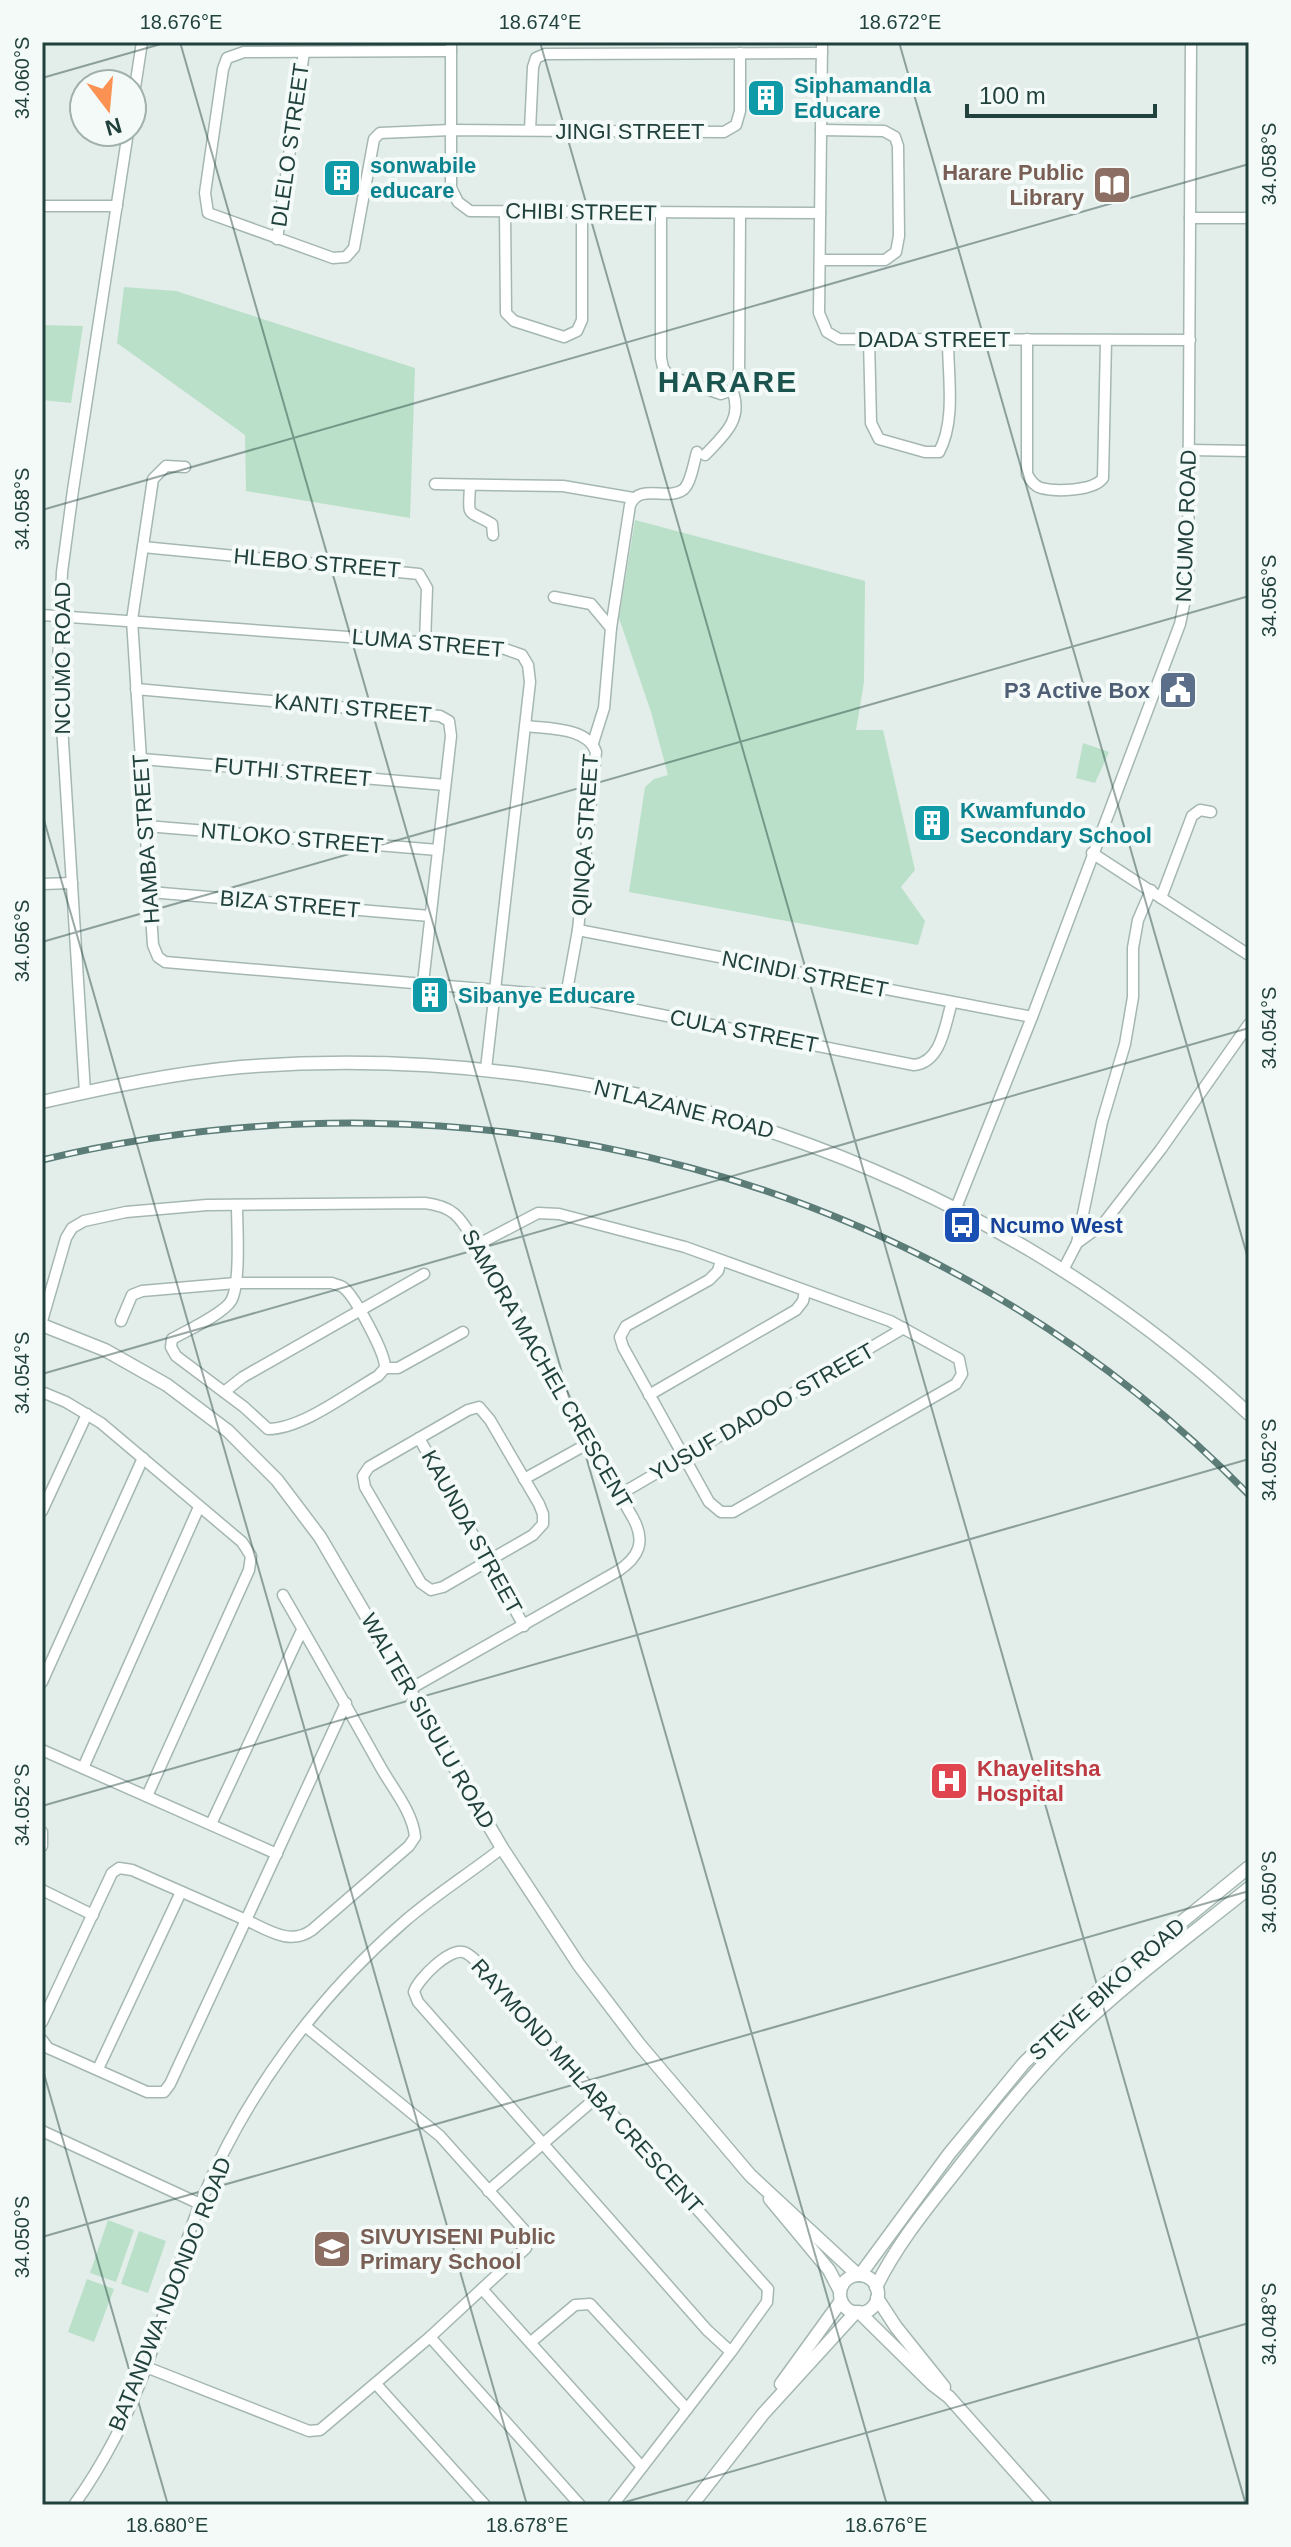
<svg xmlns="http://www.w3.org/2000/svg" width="1291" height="2547" font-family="Helvetica,sans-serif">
<rect width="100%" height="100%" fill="#e3eeea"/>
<!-- green -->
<g fill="#bae0c9">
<polygon points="124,287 176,291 415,368 410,518 246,491 245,435 117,343"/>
<polygon points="42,325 83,326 71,403 42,400"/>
<polygon points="635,520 865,581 864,682 856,730 883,730 915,870 901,887 925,921 918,945 629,892 645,787 654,779 668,775 651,712 619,618"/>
<polygon points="1083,743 1109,752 1095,783 1076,778"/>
<polygon points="108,2220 134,2230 116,2282 90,2273"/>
<polygon points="139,2231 166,2241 148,2293 121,2284"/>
<polygon points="87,2279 114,2289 94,2342 68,2332"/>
</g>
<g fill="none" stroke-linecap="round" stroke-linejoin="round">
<defs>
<g id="minor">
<polyline points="451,42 451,188 458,202 470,211 820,213"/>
<polyline points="822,42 819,313 827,332 839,339 1190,340"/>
<polyline points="451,51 244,52 227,58 223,69 205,193 208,213 333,258 346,257 354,248 374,139 380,133 451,130 724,132 736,125 740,111 740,53"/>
<polyline points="132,107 142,42"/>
<polyline points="530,130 533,67 536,58 545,54 822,53"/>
<polyline points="42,206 117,206"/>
<polyline points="505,211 506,313 514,321 564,337 577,331 582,320 582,212"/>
<polyline points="661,213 661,358 663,368 669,376 721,394 732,390 739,380 740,214"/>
<polyline points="1190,218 1249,218"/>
<polyline points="277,239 304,52"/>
<polyline points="820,260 885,260 896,252 899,236 898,146 895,137 884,131 821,130"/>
<path d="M869,339L871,423L879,439L925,452H939C956,421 948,376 948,341"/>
<path d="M1027,339V474C1030,480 1034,486 1041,488C1056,492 1094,491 1103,478L1106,341"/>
<polyline points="1190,450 1249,451"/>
<path d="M705,455C724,435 744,419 732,390"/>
<path d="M185,467L166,466L153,479L132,620L153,945L158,957L165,962L566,996L914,1065C942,1062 945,1024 952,1002"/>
<polyline points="435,484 563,486 633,498"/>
<path d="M470,487C468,519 467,509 492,524L493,535"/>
<polyline points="143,547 419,574 427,588 425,643"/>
<polyline points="554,597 591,604 611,628"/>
<polyline points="42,615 502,648 522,655 528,665 530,682 486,1069"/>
<polyline points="136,689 440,716 449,721 451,736 423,983"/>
<path d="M526,726C548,729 588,727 596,752L578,930L566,996"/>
<path d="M593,743L604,708L611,628L630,505C640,482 669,502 684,489C691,482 694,462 697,452"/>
<polyline points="142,759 445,785"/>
<polyline points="146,826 438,850"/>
<polyline points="1092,853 1249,955"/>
<polyline points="42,884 72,883"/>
<polyline points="150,892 430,916"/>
<polyline points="1161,898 1192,816 1200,810 1211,812"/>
<polyline points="578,930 1032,1017"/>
<polyline points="85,1092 58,662 62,572 73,490 128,132"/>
<path d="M237,1205C237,1226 241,1284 231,1301C223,1314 186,1331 172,1339L171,1347L176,1356L244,1407L268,1429C302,1429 348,1393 378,1376L385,1368H398L463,1332"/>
<polyline points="956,1208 1032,1017 1180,624 1188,584 1191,42"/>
<polyline points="1077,1243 1103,1224 1161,1149 1249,1024"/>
<polyline points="477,1245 538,1213 559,1214 685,1247 890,1321 959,1359 962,1374 956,1384 733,1512 721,1512 709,1502 623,1347 620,1337 626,1326 709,1280 718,1271 721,1260"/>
<polyline points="1063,1270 1077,1243 1102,1122 1125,1044 1133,997 1133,948 1138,920 1151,890"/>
<path d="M42,1321L66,1238L72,1228L84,1221L126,1212L207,1205L425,1203C457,1207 461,1220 477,1245L633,1518C646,1542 639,1557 618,1571L410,1689"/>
<path d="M121,1321L132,1295L142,1291L236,1283H332C336,1285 341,1285 344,1288C355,1297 386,1354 385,1368"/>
<polyline points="42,1392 66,1402 101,1423 242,1542 251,1556 249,1570 147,1796"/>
<polyline points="224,1392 243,1377 424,1274"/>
<polyline points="649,1395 796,1310 803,1301 805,1291"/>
<polygon points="479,1407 490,1420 539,1504 543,1514 543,1524 533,1535 443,1587 431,1590 421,1583 365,1487 363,1476 369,1467 468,1410"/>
<polyline points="419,1438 524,1626"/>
<polyline points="524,1479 589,1443"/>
<polyline points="619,1495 904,1328"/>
<polyline points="42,1511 87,1414"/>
<path d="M283,1595C316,1652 348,1709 380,1766C392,1788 413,1812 415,1837L409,1846L312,1930C290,1946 268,1930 246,1920L346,1703"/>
<polyline points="42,1682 143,1458"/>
<polyline points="42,1750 277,1854"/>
<polyline points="83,1768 199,1507"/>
<polyline points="211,1824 302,1630"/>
<polyline points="42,1832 42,1846"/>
<polyline points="42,1890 93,1915"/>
<polyline points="42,2022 112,1873 119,1868 132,1870 246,1920 170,2084 164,2092 147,2092 48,2048 42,2040"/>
<polyline points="98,2069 181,1892"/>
<polyline points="42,2131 200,2204"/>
<polyline points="488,2191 597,2097"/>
<polyline points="482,2289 642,2467"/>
<polyline points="430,2337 580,2505"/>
<polyline points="531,2342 575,2305 590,2304 687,2409"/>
<polyline points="146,2367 309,2431 320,2430 430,2337 526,2248 528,2241 525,2231 440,2136 305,2026"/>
<polyline points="376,2384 485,2505"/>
<path d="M74,2505C104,2463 129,2414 147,2365C166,2312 179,2257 200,2204C244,2096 317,1997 405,1921C435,1895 470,1873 502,1848"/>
<path d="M613,2505L731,2352L767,2302L768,2289L479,1964C475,1960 469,1953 463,1952C449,1948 417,1980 414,1992L418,2002L707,2330L731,2352"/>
</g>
<g id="tertiary">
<path d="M42,1102C108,1087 174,1073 241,1067C609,1038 978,1162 1249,1414"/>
<polyline points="42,1325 105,1350 167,1385 228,1431 277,1480 320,1537 502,1848 579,1965 639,2044 750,2175 858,2275"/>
<polyline points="770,2199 829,2270 840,2291"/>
<polyline points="860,2275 949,2154 1024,2063 1108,1982 1249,1867"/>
<circle cx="859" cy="2294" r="19"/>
<path d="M876,2287C897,2244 927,2208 956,2171C991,2126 1026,2081 1066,2041C1122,1985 1187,1938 1249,1888"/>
<polyline points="877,2298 896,2327 944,2387"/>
<polyline points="859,2312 932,2384 949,2397 1045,2505"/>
<polyline points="781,2384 841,2301"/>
<polyline points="692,2505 763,2414 856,2312"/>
</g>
</defs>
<!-- minor casing -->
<use href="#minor" stroke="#a5b7b2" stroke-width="13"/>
<!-- tertiary casing -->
<use href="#tertiary" stroke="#a5b7b2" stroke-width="15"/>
<!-- minor -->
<use href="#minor" stroke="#fff" stroke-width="10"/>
<!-- tertiary -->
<use href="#tertiary" stroke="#fff" stroke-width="12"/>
<defs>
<path id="rail" d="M42,1160C475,1056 935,1173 1249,1495"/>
</defs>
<!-- rail casing -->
<use href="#rail" stroke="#5c7c77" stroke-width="7"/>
<!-- rail -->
<use href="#rail" stroke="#f4faf8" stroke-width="4" stroke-dasharray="12" stroke-linecap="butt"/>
</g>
<!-- ticks -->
<path fill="none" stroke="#21413c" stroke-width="2" stroke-opacity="0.45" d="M180,42L887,2505M540,42L1246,2505M899,42L1249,1262M42,78L168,42M42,510L1249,164M42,813L527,2505M42,942L1249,596M42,1374L1249,1028M42,1806L1249,1459M42,2067L168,2505M42,2237L1249,1891M615,2505L1249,2323"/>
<!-- icons -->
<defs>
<symbol id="building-square" viewBox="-11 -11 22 22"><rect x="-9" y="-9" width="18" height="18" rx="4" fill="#0f9aa8" stroke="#f4faf8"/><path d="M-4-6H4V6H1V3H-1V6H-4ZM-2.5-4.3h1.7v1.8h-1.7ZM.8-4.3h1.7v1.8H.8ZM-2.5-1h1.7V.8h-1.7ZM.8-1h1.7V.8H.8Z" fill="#fff"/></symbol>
<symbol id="library-square" viewBox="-11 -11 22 22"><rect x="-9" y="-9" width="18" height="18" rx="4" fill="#8d6e63" stroke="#f4faf8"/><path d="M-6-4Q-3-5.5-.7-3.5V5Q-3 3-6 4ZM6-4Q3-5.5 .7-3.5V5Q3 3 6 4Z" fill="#fff"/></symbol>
<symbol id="civic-square" viewBox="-11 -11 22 22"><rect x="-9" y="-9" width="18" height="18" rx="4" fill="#5c6f8a" stroke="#f4faf8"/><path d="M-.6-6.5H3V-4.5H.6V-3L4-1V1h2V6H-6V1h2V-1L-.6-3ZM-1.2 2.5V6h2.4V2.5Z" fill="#fff"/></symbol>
<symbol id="bus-square" viewBox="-11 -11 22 22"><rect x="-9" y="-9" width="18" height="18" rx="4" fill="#1a4fb4" stroke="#f4faf8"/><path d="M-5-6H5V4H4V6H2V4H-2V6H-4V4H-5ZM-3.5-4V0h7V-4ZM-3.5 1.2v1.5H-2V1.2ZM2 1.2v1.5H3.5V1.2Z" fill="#fff"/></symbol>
<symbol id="hospital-square" viewBox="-11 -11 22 22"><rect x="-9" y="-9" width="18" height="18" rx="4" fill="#e0444e" stroke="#f4faf8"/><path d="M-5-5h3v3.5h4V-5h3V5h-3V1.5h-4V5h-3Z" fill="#fff"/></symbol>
<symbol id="school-square" viewBox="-11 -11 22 22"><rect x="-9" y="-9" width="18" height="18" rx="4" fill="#8d6e63" stroke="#f4faf8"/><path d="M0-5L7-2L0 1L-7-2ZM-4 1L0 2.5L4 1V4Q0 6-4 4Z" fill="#fff"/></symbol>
</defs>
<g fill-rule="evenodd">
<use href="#building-square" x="744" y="76" width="44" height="44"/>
<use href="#building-square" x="320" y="156" width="44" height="44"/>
<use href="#library-square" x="1090" y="163" width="44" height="44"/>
<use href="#civic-square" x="1156" y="668" width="44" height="44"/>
<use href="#building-square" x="910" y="801" width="44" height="44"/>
<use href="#building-square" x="408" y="973" width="44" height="44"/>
<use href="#bus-square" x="940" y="1203" width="44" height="44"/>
<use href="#hospital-square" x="927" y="1759" width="44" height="44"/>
<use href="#school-square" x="310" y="2227" width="44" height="44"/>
</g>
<g text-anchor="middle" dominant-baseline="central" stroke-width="8" stroke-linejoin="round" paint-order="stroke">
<!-- culture labels -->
<g font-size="22" font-weight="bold" fill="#0d838f" stroke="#f4faf8" text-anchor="start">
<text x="794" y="85">Siphamandla<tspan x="794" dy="25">Educare</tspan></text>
<text x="370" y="165">sonwabile<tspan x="370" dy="25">educare</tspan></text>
<text x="960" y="810">Kwamfundo<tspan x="960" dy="25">Secondary School</tspan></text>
<text x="458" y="995">Sibanye Educare</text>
</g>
<!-- street labels -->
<g font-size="22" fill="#21413c" stroke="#f4faf8">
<text x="630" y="131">JINGI STREET</text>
<text transform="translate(290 145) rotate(-82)">DLELO STREET</text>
<text transform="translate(581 212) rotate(1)">CHIBI STREET</text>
<text x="934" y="339">DADA STREET</text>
<text transform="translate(1186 526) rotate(-88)">NCUMO ROAD</text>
<text transform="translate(317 563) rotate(5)">HLEBO STREET</text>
<text transform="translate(428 643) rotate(5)">LUMA STREET</text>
<text transform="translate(62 658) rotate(-90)">NCUMO ROAD</text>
<text transform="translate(353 708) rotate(5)">KANTI STREET</text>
<text transform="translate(293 772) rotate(5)">FUTHI STREET</text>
<text transform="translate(585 835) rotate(-86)">QINQA STREET</text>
<text transform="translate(292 838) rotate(5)">NTLOKO STREET</text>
<text transform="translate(146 839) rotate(-94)">HAMBA STREET</text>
<text transform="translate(290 904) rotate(5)">BIZA STREET</text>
<text transform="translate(805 974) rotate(11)">NCINDI STREET</text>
<text transform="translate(744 1031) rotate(11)">CULA STREET</text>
<text transform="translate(684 1109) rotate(14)">NTLAZANE ROAD</text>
<text transform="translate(547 1369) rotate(60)">SAMORA MACHEL CRESCENT</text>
<text transform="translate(762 1412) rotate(-30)">YUSUF DADOO STREET</text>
<text transform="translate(472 1532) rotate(61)">KAUNDA STREET</text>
<text transform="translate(428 1721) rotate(60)">WALTER SISULU ROAD</text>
<text transform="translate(1107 1989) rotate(-42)">STEVE BIKO ROAD</text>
<text transform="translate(587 2086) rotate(48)">RAYMOND MHLABA CRESCENT</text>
<text transform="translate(170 2294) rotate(-68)">BATANDWA NDONDO ROAD</text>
</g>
<!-- education labels -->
<g font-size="22" font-weight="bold" fill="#785e54" stroke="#f4faf8" text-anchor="end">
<text x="1084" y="172">Harare Public<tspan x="1084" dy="25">Library</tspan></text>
<text x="360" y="2236" text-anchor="start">SIVUYISENI Public<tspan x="360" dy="25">Primary School</tspan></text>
</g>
<!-- service labels -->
<g font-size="22" font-weight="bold" fill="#4e5e75" stroke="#f4faf8" text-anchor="end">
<text x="1150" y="690">P3 Active Box</text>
</g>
<!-- transit labels -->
<g font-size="22" font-weight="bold" fill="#164399" stroke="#f4faf8" text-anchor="start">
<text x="990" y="1225">Ncumo West</text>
</g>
<!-- health labels -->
<g font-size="22" font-weight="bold" fill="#be3a42" stroke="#f4faf8" text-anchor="start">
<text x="977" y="1768">Khayelitsha<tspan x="977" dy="25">Hospital</tspan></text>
</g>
<!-- district labels -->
<g font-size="30" font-weight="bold" letter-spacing="2" fill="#1b544e" stroke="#f4faf8">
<text x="728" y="381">HARARE</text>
</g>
</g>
<!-- border -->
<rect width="1291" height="2547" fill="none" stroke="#f4faf8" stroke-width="88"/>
<!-- north arrow -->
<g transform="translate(108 108) rotate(164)"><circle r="38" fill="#f4faf8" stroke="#a0b0ad" stroke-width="2"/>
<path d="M0-6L14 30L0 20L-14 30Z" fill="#fb9253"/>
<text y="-12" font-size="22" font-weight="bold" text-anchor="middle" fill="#21413c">N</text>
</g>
<!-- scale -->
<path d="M967 104v12h188v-12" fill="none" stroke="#21413c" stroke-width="4"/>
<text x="979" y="104" font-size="24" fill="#21413c" stroke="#f4faf8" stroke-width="6" paint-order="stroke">100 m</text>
<rect x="44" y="44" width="1203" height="2459" fill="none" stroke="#21413c" stroke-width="3"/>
<g font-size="20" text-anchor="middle" fill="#21413c">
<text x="181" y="29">18.676°E</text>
<text x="540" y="29">18.674°E</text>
<text x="900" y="29">18.672°E</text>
<text transform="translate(22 78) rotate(-90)" y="7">34.060°S</text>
<text transform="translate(1269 164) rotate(-90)" y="7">34.058°S</text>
<text transform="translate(22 509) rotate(-90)" y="7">34.058°S</text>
<text transform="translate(1269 596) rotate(-90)" y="7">34.056°S</text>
<text transform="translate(22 941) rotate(-90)" y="7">34.056°S</text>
<text transform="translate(1269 1028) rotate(-90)" y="7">34.054°S</text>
<text transform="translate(22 1373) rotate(-90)" y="7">34.054°S</text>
<text transform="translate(1269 1460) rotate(-90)" y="7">34.052°S</text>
<text transform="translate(22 1805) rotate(-90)" y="7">34.052°S</text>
<text transform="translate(1269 1892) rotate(-90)" y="7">34.050°S</text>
<text transform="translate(22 2237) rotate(-90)" y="7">34.050°S</text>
<text transform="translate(1269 2324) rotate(-90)" y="7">34.048°S</text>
<text x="167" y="2532">18.680°E</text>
<text x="527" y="2532">18.678°E</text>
<text x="886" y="2532">18.676°E</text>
</g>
</svg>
